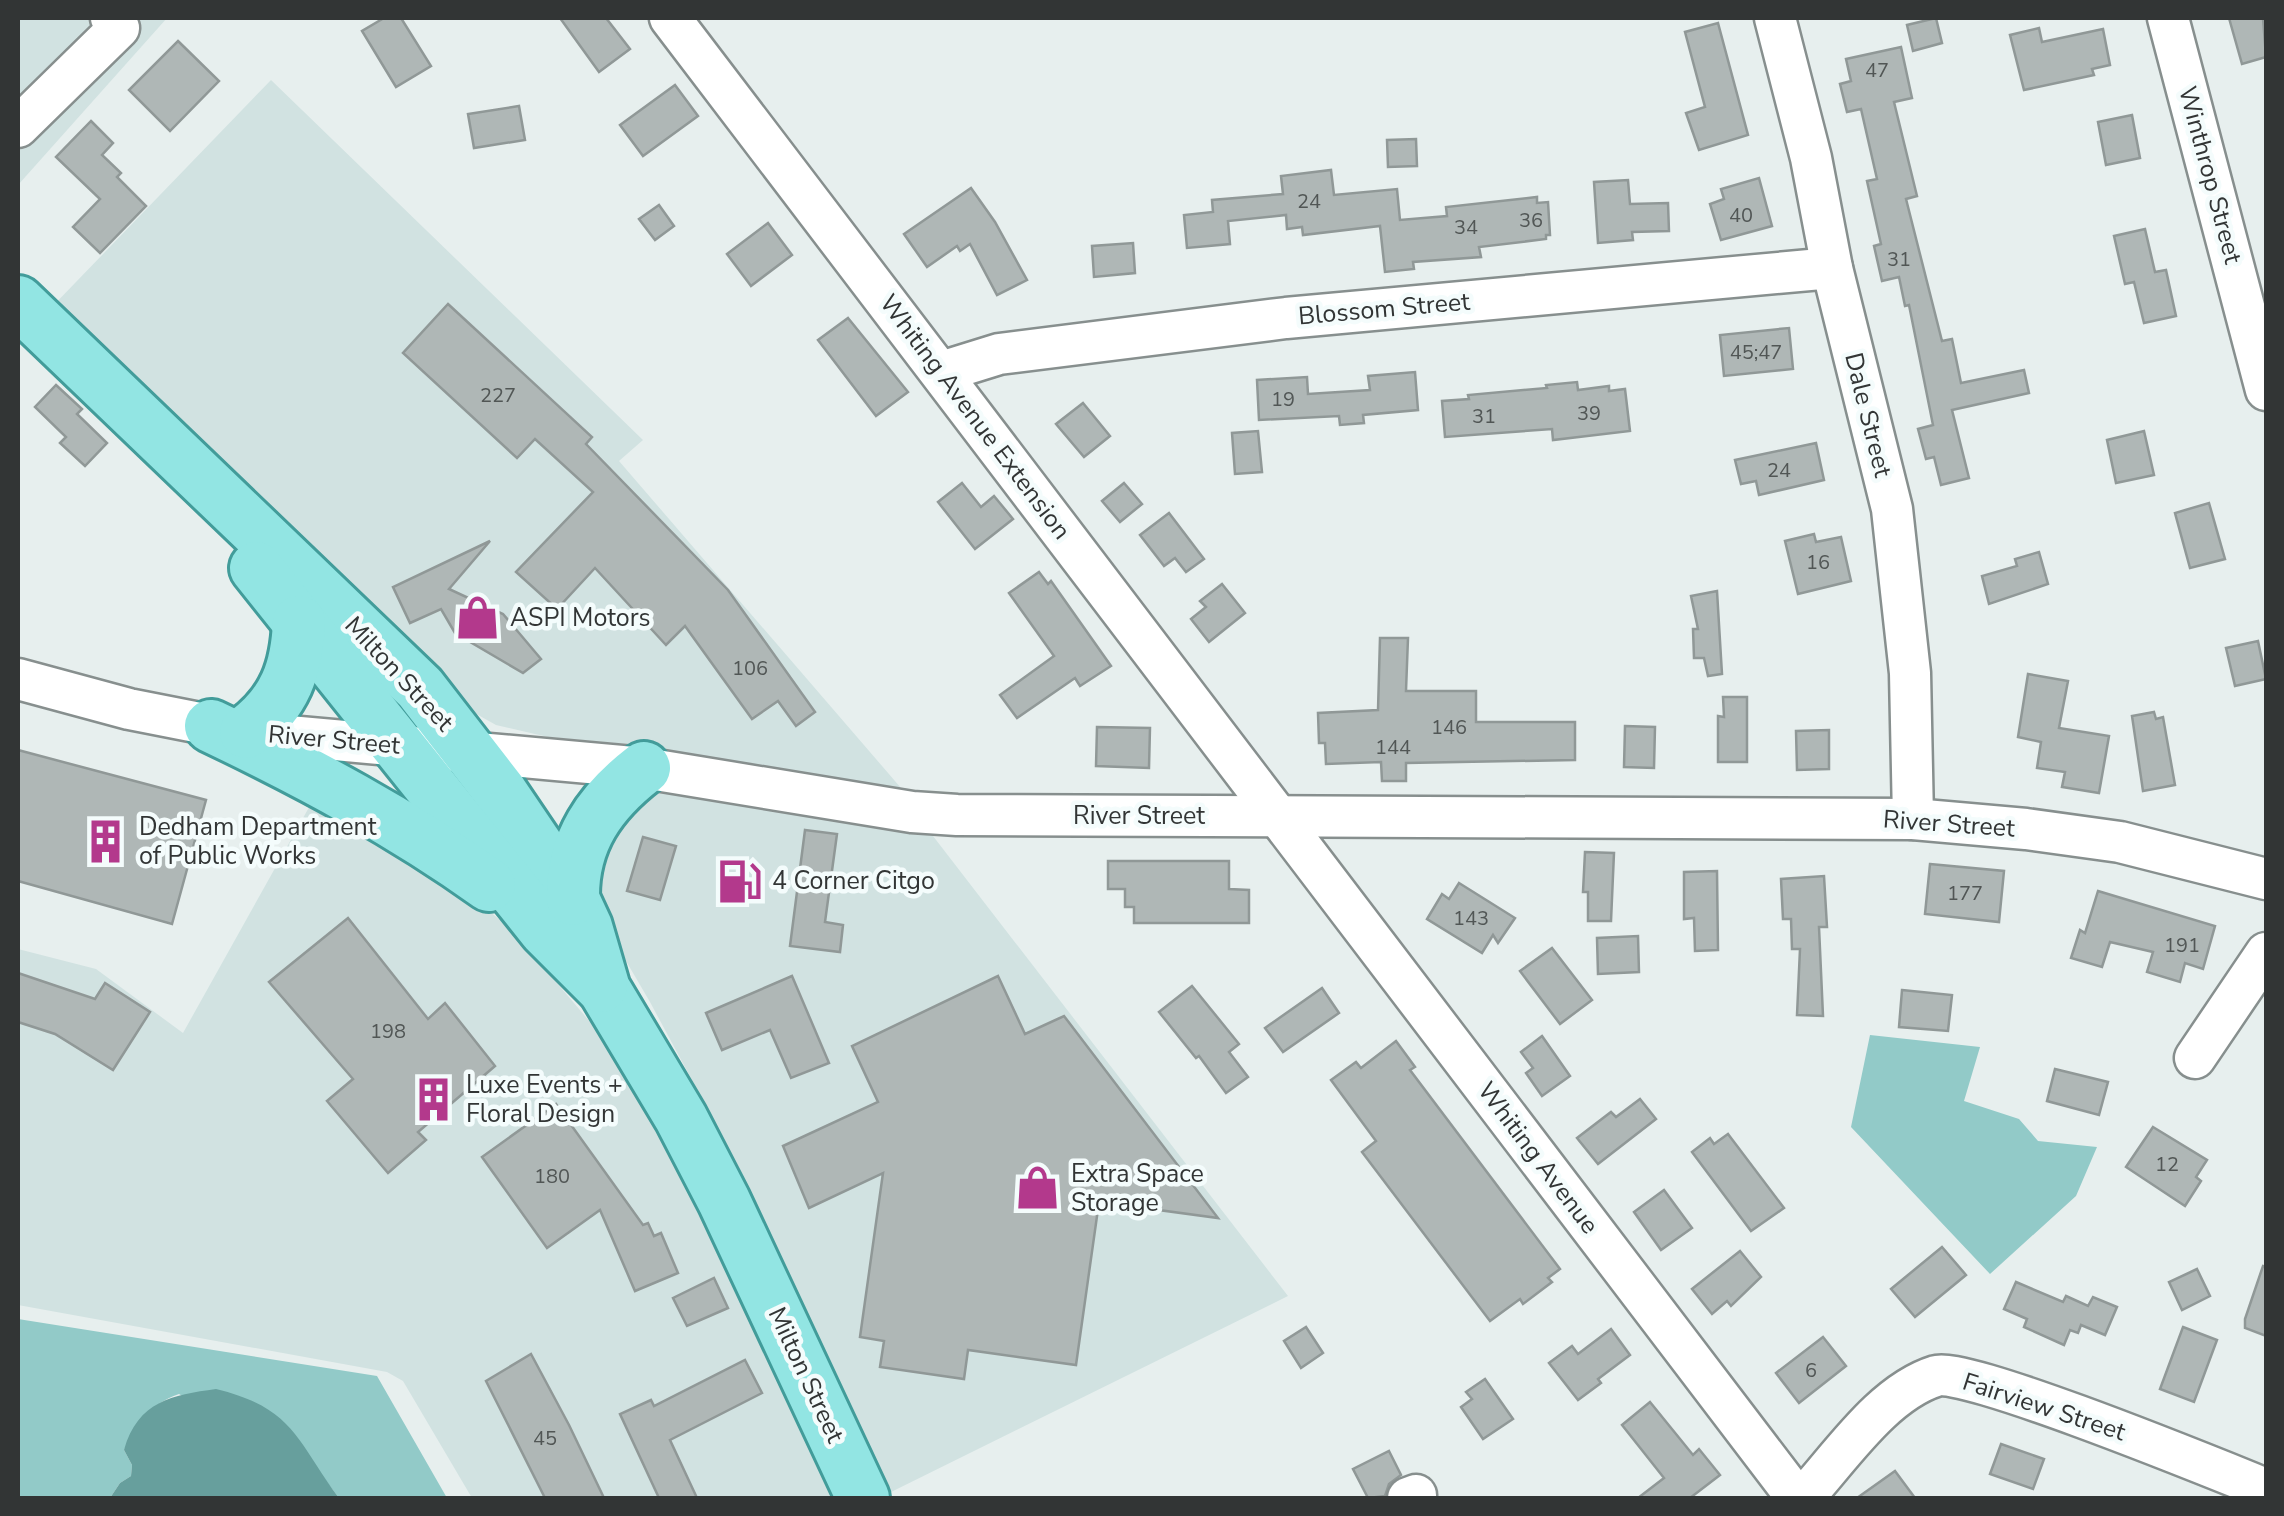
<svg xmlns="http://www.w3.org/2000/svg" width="2284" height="1516" font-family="'Nunito Sans',sans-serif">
<rect width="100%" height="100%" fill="#e7efee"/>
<!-- built -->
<g fill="#d1e2e1">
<polygon points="18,18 167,18 18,185"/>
<polygon points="271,80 643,440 619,461 901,788 859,785 627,744 548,737 496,725 462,706 48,311"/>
<polygon points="658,791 933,836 1288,1296 883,1496 743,1175 650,1002 595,908 602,834 651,792"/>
<polygon points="317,793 415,850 512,930 624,1062 678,1152 839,1498 472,1498 403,1381 387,1372 18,1305 18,949 96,969 183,1033"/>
</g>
<!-- green -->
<g fill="#92cac8">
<polygon points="1870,1035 1980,1047 1964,1101 2019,1119 2038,1141 2097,1147 2076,1196 1990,1274 1851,1127"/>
<path d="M18,1319L377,1376L447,1498H339L320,1473L179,1394C149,1404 139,1424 124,1450L132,1465L131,1476L120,1483L110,1498H18Z"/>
</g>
<!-- water -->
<path fill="#679f9d" d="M216,1389C294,1408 296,1440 339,1498H110L120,1483L131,1476L132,1465L124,1450C138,1401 172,1395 216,1389Z"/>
<!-- building -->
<g fill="#afb7b6" stroke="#909897" stroke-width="2.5">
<polygon points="384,18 401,18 431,66 396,87 362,31"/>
<polygon points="560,18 606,18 630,49 599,72"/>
<polygon points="1936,18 1942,43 1913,51 1907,25"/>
<polygon points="2229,18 2263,18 2266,57 2242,64"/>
<polygon points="1718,23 1748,135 1699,150 1686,113 1705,107 1685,32"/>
<polygon points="2039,28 2042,42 2103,29 2110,65 2092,69 2094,75 2024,90 2010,35"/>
<polygon points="178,41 219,81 170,131 129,90"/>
<polygon points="1901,47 1912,98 1894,102 1917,196 1906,199 1942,341 1952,339 1961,383 2024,370 2029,393 1952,410 1969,478 1941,485 1934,457 1926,459 1918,429 1933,425 1909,305 1905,306 1899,277 1882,281 1874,246 1881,244 1867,181 1877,179 1861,109 1847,112 1840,84 1851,81 1846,59"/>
<polygon points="675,85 698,116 643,156 620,125"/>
<polygon points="519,106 525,140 474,148 468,114"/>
<polygon points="2132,115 2140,158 2106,165 2098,122"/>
<polygon points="91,121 113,143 102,155 121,173 117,177 146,206 100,253 73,227 100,199 56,157"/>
<polygon points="1416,139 1417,166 1388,167 1387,140"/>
<polygon points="1331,170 1334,195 1397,189 1400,220 1447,216 1446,207 1537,197 1537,203 1548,202 1550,235 1546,235 1546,239 1479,247 1481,257 1413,262 1414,269 1385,272 1380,226 1303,235 1302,227 1287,229 1286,215 1228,221 1230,244 1187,248 1184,215 1213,212 1212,200 1283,194 1281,176"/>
<polygon points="1759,178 1772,226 1721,240 1710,204 1724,199 1721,189"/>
<polygon points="1628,180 1630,204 1668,203 1669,231 1632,232 1633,240 1598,243 1594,182"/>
<polygon points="971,188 995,222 1027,280 997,295 970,244 960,251 957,246 927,267 904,234"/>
<polygon points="659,205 674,226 655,240 639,219"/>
<polygon points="768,223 792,255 751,286 727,254"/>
<polygon points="2145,229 2155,272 2166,270 2176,316 2144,323 2134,282 2125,284 2114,236"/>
<polygon points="1133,243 1135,273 1094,277 1092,246"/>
<polygon points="448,304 592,437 586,444 728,590 815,712 796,726 778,701 752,719 685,626 666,645 595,568 557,609 516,572 593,492 535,439 517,458 403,353"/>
<polygon points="848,318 908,392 876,416 818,340"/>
<polygon points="1789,328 1793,369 1724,376 1720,335"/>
<polygon points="1415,372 1418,410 1363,415 1364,423 1340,425 1339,416 1259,420 1257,380 1307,377 1308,394 1370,390 1368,376"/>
<polygon points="1577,382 1578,390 1609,386 1609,391 1625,389 1630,431 1553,440 1552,429 1445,437 1442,401 1469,399 1468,395 1547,388 1546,385"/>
<polygon points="56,385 82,409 77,414 107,443 85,466 60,443 66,437 35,407"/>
<polygon points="1083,403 1110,436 1084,457 1056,424"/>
<polygon points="1258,431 1262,472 1235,474 1232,433"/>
<polygon points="2144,431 2154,475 2116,483 2107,440"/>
<polygon points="1816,443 1824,480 1759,495 1756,481 1741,484 1735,460"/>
<polygon points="962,483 981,507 994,496 1013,519 975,549 938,502"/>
<polygon points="1124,483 1142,504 1120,522 1102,501"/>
<polygon points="2209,503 2225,559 2190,568 2175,513"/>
<polygon points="1169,513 1204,559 1186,572 1175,558 1164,566 1140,535"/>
<polygon points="1814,534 1816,542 1841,537 1851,581 1798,594 1785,541"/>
<polygon points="490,541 449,589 503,614 541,659 523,673 455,633 441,609 410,623 393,587"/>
<polygon points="2039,552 2048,584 1989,604 1982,576 2017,566 2015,559"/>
<polygon points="1039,572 1048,584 1051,581 1111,666 1080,686 1075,678 1017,718 1000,695 1054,656 1009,593"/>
<polygon points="1222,584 1245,613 1209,642 1191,619 1206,607 1200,601"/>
<polygon points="1717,591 1722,674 1708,676 1704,658 1694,658 1693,629 1698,629 1691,596"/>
<polygon points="1380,638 1408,638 1406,691 1476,691 1476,722 1575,722 1575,760 1406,763 1406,781 1382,781 1381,762 1326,764 1325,743 1319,743 1318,713 1378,710"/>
<polygon points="2258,641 2266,679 2235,686 2226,648"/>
<polygon points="2028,674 2068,681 2059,728 2109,736 2099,793 2062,787 2065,772 2037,768 2041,742 2018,737"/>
<polygon points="1723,697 1747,697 1747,762 1718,762 1718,716 1724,717"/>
<polygon points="2154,712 2156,719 2163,717 2175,785 2143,791 2132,716"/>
<polygon points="1625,726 1655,727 1654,768 1624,767"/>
<polygon points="1097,727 1150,728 1149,768 1096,766"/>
<polygon points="1829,730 1829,769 1797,770 1796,731"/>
<polygon points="18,750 206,800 172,924 18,881"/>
<polygon points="805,830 837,834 825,922 843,925 840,952 790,946"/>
<polygon points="643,837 676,846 660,900 627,891"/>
<polygon points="1585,852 1614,853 1611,921 1588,921 1588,892 1583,892"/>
<polygon points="1108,861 1229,861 1229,889 1249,890 1249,923 1134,923 1134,907 1125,907 1125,889 1108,889"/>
<polygon points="1930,864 2004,871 1999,922 1925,914"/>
<polygon points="1717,871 1718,950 1695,951 1694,918 1684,919 1684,872"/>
<polygon points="1824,876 1827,927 1819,927 1823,1016 1797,1015 1800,949 1792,949 1791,919 1783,919 1781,879"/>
<polygon points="1459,883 1515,918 1498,943 1493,935 1482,953 1427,919 1442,894 1449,899"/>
<polygon points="2098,891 2215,926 2203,969 2185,963 2180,982 2147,972 2153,952 2110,942 2102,967 2071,958 2080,930 2085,933"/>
<polygon points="348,918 428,1019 445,1003 495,1066 418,1132 426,1140 388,1173 327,1101 353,1079 269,982"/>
<polygon points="1638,936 1639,972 1598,974 1597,938"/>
<polygon points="1552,948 1592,1000 1560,1024 1520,971"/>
<polygon points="18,973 95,999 105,983 150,1012 113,1070 55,1034 18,1022"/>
<polygon points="792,976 829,1063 791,1078 770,1030 722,1050 706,1013"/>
<polygon points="998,976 1025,1034 1064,1016 1218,1218 1099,1202 1076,1365 968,1350 964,1379 880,1367 884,1341 860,1337 883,1173 809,1208 783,1146 878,1102 852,1046"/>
<polygon points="1192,986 1239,1044 1229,1052 1248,1077 1226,1093 1199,1056 1196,1058 1159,1012"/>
<polygon points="1322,988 1339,1013 1283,1052 1265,1028"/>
<polygon points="1902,990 1952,995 1948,1031 1899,1027"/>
<polygon points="1542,1036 1570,1076 1542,1096 1526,1073 1533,1068 1521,1052"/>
<polygon points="1396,1041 1415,1067 1410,1070 1560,1269 1548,1278 1552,1282 1523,1304 1520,1299 1490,1321 1362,1152 1376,1141 1331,1080 1356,1062 1361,1068"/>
<polygon points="2055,1069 2108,1082 2099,1115 2047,1101"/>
<polygon points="1640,1099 1656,1119 1598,1164 1577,1138 1611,1112 1616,1117"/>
<polygon points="556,1104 643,1225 648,1223 654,1236 661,1233 678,1273 635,1291 600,1210 547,1248 482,1157"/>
<polygon points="2153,1127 2207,1160 2196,1177 2201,1181 2185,1206 2126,1167"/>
<polygon points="1728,1134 1784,1208 1751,1231 1692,1152 1710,1138 1714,1144"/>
<polygon points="1664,1190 1692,1228 1661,1250 1634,1212"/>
<polygon points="1942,1247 1966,1275 1915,1317 1891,1289"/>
<polygon points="1740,1251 1761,1277 1731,1306 1727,1301 1712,1314 1692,1289"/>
<polygon points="2263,1266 2266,1267 2266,1336 2245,1328 2245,1319"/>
<polygon points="2197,1269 2210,1296 2182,1310 2169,1282"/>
<polygon points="714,1278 728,1308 687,1326 673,1298"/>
<polygon points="2016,1282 2063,1302 2066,1296 2088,1306 2093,1297 2117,1307 2105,1335 2081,1325 2078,1333 2070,1330 2064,1345 2024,1327 2027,1319 2004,1309"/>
<polygon points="1306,1327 1323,1353 1301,1368 1284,1341"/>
<polygon points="2183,1327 2217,1340 2194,1402 2160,1389"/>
<polygon points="1611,1329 1630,1355 1598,1379 1601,1383 1578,1400 1549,1363 1572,1346 1578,1354"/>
<polygon points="1823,1337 1846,1366 1799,1403 1776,1373"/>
<polygon points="531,1354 569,1425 604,1498 545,1498 486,1381"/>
<polygon points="745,1360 762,1393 670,1440 697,1498 659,1498 620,1414 651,1400 654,1406"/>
<polygon points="1485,1379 1513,1419 1483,1439 1461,1407 1472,1399 1466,1392"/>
<polygon points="1650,1402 1693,1455 1699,1449 1720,1475 1690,1498 1638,1498 1664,1478 1622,1425"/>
<polygon points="2001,1444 2044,1459 2033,1489 1990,1474"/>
<polygon points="1389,1451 1401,1475 1389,1484 1385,1496 1368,1498 1353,1469"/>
<polygon points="1895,1471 1915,1498 1857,1498"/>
</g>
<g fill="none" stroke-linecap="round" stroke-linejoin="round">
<defs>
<g id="minor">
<polyline points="670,18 1797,1498"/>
<polyline points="1775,18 1811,158 1832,268 1892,509 1910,673 1913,819"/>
<polyline points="2168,18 2266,390"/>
<polyline points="18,127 119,28 111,18"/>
<polyline points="941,372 999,354 1286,318 1832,268"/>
<polyline points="18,679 129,709 246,732 644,768 912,812 957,815 1913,819 2026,829 2120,842 2266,879"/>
<polyline points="2195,1058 2266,953"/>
<polyline points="1408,1498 1416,1495"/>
<path d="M1803,1498C1840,1458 1882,1393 1936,1376C1965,1366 2221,1471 2266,1489"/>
</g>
<g id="major">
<polyline points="18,302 420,688 502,794 573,899 586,927 604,989 681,1118 724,1201 863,1498"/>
<polyline points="256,568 545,930 601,986"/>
<path d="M211,726C309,773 401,822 489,885"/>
<path d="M246,732C285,703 297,669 299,622"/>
<path d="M573,899C572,841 600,802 644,768"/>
</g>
</defs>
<!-- minor casing -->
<use href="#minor" stroke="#878f8e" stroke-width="45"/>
<!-- major casing -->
<use href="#major" stroke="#429c9a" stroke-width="58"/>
<!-- minor -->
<use href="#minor" stroke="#fff" stroke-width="40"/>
<!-- major -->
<use href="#major" stroke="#92e5e3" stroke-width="52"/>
</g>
<!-- icons -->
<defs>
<symbol id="shop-bare" viewBox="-9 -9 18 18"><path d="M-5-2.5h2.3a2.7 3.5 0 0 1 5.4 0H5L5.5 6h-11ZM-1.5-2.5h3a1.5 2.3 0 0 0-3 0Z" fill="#b3398c" stroke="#f4fcfc" stroke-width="2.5" paint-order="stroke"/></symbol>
<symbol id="building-bare" viewBox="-9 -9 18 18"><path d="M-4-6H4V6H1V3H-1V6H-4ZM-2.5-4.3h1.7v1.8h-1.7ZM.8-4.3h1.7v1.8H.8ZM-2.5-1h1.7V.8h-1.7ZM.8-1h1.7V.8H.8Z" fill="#b3398c" stroke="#f4fcfc" stroke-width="2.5" paint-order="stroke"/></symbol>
<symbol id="fuel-bare" viewBox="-9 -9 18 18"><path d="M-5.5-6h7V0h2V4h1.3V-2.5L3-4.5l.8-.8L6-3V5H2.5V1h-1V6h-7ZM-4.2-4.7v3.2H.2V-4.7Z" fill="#b3398c" stroke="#f4fcfc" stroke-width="2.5" paint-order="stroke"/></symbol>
</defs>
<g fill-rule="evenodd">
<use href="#shop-bare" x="446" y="586" width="63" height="63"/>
<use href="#building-bare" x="74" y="810" width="63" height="63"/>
<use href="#fuel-bare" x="708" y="850" width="63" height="63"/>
<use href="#building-bare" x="402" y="1068" width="63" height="63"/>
<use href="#shop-bare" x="1006" y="1156" width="63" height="63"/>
</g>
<g text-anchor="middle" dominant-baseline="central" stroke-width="9" stroke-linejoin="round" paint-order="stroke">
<!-- number labels -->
<g font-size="20" fill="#515655">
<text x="1877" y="70">47</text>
<text x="1309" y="201">24</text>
<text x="1741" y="215">40</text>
<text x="1531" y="220">36</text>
<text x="1466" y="227">34</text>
<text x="1899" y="259">31</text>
<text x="1756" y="352">45;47</text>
<text x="498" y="395">227</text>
<text x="1283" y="399">19</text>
<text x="1589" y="413">39</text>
<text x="1484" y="416">31</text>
<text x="1779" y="470">24</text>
<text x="1818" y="562">16</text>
<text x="750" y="668">106</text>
<text x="1449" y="727">146</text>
<text x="1393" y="747">144</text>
<text x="1965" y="893">177</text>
<text x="1471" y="918">143</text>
<text x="2182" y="945">191</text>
<text x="388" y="1031">198</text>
<text x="2167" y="1164">12</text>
<text x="552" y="1176">180</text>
<text x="1811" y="1370">6</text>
<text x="545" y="1438">45</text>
</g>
<!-- street labels -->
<g font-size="25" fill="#323535" stroke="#f4fcfc">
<text transform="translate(2210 175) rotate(75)">Winthrop Street</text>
<text transform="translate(1384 309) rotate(-5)">Blossom Street</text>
<text transform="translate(1868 415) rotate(76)">Dale Street</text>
<text transform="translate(975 417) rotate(53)">Whiting Avenue Extension</text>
<text transform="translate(399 674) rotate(47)">Milton Street</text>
<text transform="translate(334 740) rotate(5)">River Street</text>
<text x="1139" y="816">River Street</text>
<text transform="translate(1949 824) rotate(4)">River Street</text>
<text transform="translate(1538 1158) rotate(53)">Whiting Avenue</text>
<text transform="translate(806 1375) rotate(65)">Milton Street</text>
<text transform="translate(2044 1407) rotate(18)">Fairview Street</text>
</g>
<!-- poi labels -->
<g font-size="25" fill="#323535" stroke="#f4fcfc" text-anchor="start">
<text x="510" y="618">ASPI Motors</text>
<text x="139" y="827">Dedham Department<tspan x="139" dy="29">of Public Works</tspan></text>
<text x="772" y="881">4 Corner Citgo</text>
<text x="466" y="1085">Luxe Events +<tspan x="466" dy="29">Floral Design</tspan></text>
<text x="1071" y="1174">Extra Space<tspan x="1071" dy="29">Storage</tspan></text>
</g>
</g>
<!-- border -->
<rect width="2284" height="1516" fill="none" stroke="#323535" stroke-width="40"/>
</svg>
